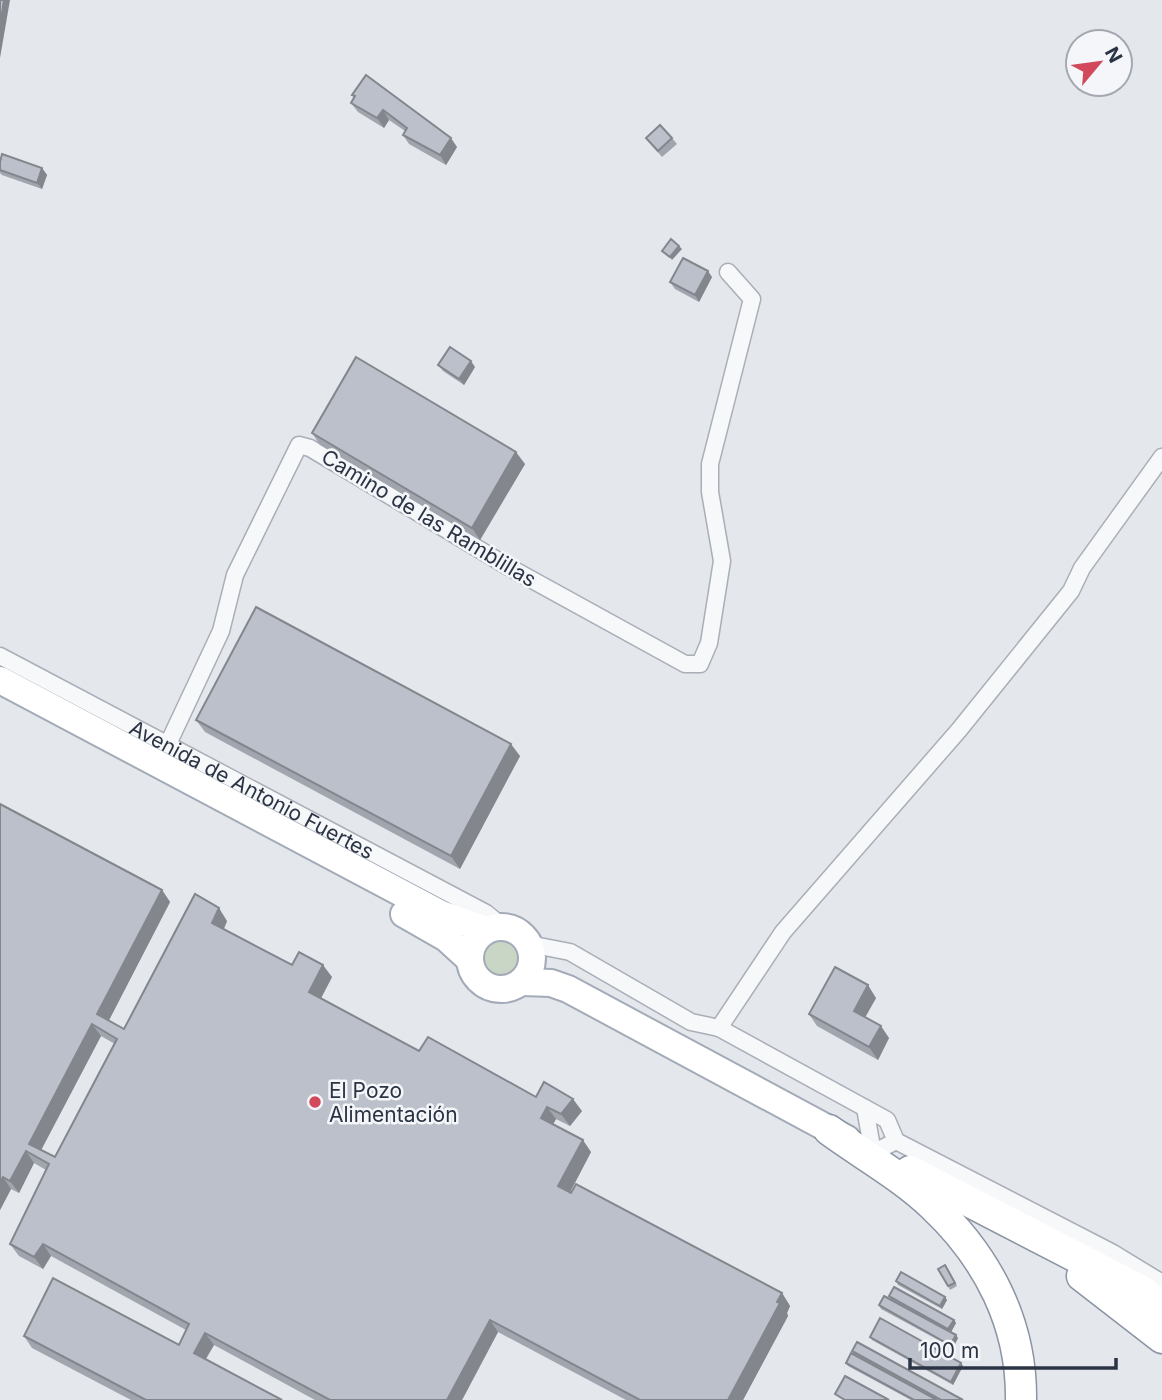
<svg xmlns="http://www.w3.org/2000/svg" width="1162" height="1400" font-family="Inter,sans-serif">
<rect width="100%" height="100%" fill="#e4e7ec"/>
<!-- green -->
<circle fill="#c9d6c5" cx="501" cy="958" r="28"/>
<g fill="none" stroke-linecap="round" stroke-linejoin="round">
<defs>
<g id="street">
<path id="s1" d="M0,656L486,913L503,927"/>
<polyline points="168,744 221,631 235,575 299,445 310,448 507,566 685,664 700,664 709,643 722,561 710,492 710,464 752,299 728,272"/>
<polyline points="529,944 570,952 691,1022 719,1028 887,1120 896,1141 1113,1253 1162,1283"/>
<polyline points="719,1028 783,932 959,730 1071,591 1082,568 1162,457"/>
<polyline points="865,1108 873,1153 896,1141"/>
</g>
<g id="primary">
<polyline points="0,680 441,914 486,930"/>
<polyline points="404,914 446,938 469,959"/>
<circle cx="501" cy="958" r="31"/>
<polyline points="522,982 551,983 568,989 847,1139"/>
</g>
<g id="highway">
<path d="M829,1130C863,1155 903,1177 933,1206C988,1258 1022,1324 1021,1400"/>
<polyline points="910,1171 1142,1291 1162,1307"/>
<polyline points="1082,1276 1162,1338"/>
</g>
</defs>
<!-- street casing -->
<use href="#street" stroke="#a9aeb7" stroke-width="19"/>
<!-- primary casing -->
<use href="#primary" stroke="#a3abb8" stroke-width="30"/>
<!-- highway casing -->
<use href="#highway" stroke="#8b94a3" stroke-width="33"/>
<!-- street -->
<use href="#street" stroke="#f7f8fa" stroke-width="16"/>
<!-- primary -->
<use href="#primary" stroke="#fff" stroke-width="26"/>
<!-- highway -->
<use href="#highway" stroke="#fff" stroke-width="30"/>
</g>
<!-- wall -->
<g fill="#a1a5ae" fill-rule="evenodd">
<polygon points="352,95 457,147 446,165 409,144 403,135 405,131 389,120 384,128 358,112 351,103 354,98"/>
<polygon points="646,138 672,138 677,144 662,157"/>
<polygon points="0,162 42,168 47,175 42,189 2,175 0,173"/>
<polygon points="712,277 699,302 675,289 670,282"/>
<polygon points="438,365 475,367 464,385 443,371"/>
<polygon points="312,433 525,464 480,540 320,445"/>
<polygon points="196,720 520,756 460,869 205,732"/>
<path d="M0,804L162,890L170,902L109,1020L124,1029L227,921L224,929L292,965L332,977L321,998L419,1051L536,1097L582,1111L570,1126L556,1119L553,1124L591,1152L570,1192L782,1293L790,1306L787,1313L788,1316L743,1400H626L498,1332L462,1400H315L214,1345L206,1359L282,1400H131L32,1348L24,1336L179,1345L186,1330L51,1256L43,1269L19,1256L10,1244L46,1170L34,1163L19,1193L11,1189L0,1210ZM101,1036L115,1044L55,1157L41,1150Z"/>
<polygon points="876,998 865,1017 889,1038 878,1060 817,1026 809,1014"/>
<polygon points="947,1268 957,1286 950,1290 948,1286"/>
<polygon points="896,1281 945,1297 947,1300 942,1309 898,1285"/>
<polygon points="889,1296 954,1320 956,1323 951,1332 891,1299"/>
<polygon points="879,1305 958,1338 953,1348 881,1309"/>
<polygon points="870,1337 961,1363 963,1366 953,1385 872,1340"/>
<polygon points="852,1351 963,1400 937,1400 854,1354"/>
<polygon points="846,1363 937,1400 911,1400 848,1366"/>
</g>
<!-- shaded-wall -->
<g fill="#83868d">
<polygon points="4,0 10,0 0,58 0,26"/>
<polygon points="383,110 389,120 384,128 377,118"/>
<polygon points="451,138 457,147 446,165 440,155"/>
<polygon points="42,168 47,175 42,189 37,183"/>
<polygon points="679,246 682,249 672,260 670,257"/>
<polygon points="708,271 712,277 699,302 695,295"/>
<polygon points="471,361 475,367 464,385 459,379"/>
<polygon points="516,452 525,464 480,540 472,528"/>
<polygon points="511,744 520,756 460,869 451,856"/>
<polygon points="162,890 170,902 106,1026 97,1014"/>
<polygon points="219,908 227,921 221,935 212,923"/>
<polygon points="323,965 332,977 318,1004 309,992"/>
<polygon points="868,985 876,998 862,1023 854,1011"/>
<polygon points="92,1024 101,1036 38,1156 29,1144"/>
<polygon points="881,1026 889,1038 878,1060 869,1047"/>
<polygon points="573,1099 582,1111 570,1126 561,1114"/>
<polygon points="547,1107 556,1119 550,1130 541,1118"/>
<polygon points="583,1140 591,1152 567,1198 558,1186"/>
<polygon points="26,1151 34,1163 19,1193 10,1181"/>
<polygon points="3,1177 11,1189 0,1210 0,1182"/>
<polygon points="43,1244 51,1256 43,1269 34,1257"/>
<polygon points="782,1293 790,1306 787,1313 788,1316 743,1400 728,1400"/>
<polygon points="945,1297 947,1300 942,1309 940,1306"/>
<polygon points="490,1320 498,1332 462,1400 447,1400"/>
<polygon points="954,1320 956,1323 951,1332 948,1329"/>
<polygon points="205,1333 214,1345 202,1365 194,1353"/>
<polygon points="956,1335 958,1338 953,1348 950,1345"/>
<polygon points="961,1363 963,1366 953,1385 951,1382"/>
</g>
<!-- building -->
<g fill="#bbc0ca" stroke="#83868d" stroke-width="2" fill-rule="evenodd">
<polygon points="0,0 4,0 0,26"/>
<polygon points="366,75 451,138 440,155 403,135 407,128 383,110 377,118 351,103 355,96 352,95"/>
<polygon points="660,125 672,138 658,151 646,138"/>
<polygon points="2,154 42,168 37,183 0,170 0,162"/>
<polygon points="671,239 679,246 670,257 662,251"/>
<polygon points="683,258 708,271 695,295 670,282"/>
<polygon points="450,347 471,361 459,379 438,365"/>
<polygon points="356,357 516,452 472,528 312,433"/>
<polygon points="256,607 511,744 451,856 196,720"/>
<path d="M0,804L162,890L97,1014L124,1029L195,894L219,908L212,923L292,965L299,952L323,965L309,992L419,1051L428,1037L536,1097L544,1082L573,1099L561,1114L547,1107L541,1118L583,1140L558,1186L571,1193L576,1184L782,1293L777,1302L780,1303L728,1400H640L490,1320L447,1400H330L205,1333L194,1353L282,1400H146L24,1336L53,1278L179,1345L189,1324L43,1244L34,1257L10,1244L49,1164L26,1151L10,1181L3,1177L0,1182ZM92,1024L117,1039L55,1157L29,1144Z"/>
<polygon points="835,967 868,985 854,1011 881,1026 869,1047 809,1014"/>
<polygon points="945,1265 955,1283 948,1286 938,1269"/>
<polygon points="901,1272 945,1297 940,1306 896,1281"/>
<polygon points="894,1287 954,1320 948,1329 889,1296"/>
<polygon points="884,1296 956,1335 950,1345 879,1305"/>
<polygon points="880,1318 961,1363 951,1382 870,1337"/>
<polygon points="857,1342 963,1400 941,1400 852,1351"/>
<polygon points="851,1353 937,1400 914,1400 846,1363"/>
<polygon points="845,1376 889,1400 845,1400 835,1394"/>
</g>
<!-- markers -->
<circle fill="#d1495b" stroke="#f4f6f9" stroke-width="2.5" cx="315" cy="1102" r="7"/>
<g text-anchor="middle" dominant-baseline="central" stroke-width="5" stroke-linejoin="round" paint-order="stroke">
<!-- street labels -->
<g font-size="21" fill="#2b3445" stroke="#f4f6f9">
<text transform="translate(429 518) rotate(31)">Camino de las Ramblillas</text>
<text stroke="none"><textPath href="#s1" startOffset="285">Avenida de Antonio Fuertes</textPath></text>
</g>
<!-- poi labels -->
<g font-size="21" fill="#2b3445" stroke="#f4f6f9" text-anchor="start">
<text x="329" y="1090">El Pozo<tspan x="329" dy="24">Alimentación</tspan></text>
</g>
</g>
<!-- north arrow -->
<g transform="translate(1099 63) rotate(61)"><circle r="33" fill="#f4f6f9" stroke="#a4a8b1" stroke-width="2"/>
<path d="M0-5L12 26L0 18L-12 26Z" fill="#d1495b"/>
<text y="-10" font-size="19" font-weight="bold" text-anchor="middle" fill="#2b3445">N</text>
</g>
<!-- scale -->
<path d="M910 1358v10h206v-10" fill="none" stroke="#2b3445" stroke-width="3.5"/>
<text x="920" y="1358" font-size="21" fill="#2b3445" stroke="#f4f6f9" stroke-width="5" paint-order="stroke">100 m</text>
</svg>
